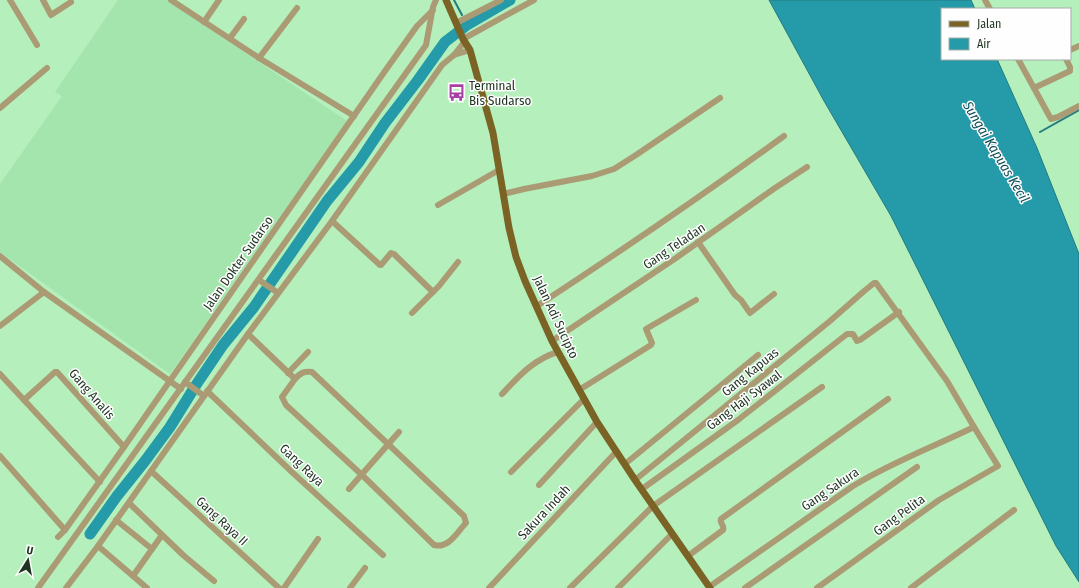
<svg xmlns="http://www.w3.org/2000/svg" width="1079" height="588" font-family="'Fira Sans Condensed',sans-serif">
<rect width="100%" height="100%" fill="#b4efbc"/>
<!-- built -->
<polygon fill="#a4e4ad" points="118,0 166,0 347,121 170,374 0,252 0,184 62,96 55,92"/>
<!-- water -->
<polygon fill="#259aa9" stroke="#237b80" points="769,0 971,0 975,9 942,9 942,59 997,59 1037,148 1079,254 1079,582 1056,546 891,216 824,101"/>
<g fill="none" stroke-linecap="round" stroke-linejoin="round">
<!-- stream -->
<g stroke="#237b80" stroke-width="2">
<polyline points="454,0 462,15"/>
<polyline points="467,23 467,25"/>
<polyline points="1040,132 1079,110"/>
</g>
<!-- river -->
<polyline stroke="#259aa9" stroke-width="11" points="90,534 117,496 145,461 170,427 196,385 223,345 254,307 327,201 359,162 385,123 418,80 445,42 467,25 510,0"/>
<!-- minor -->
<g stroke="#ab9b74" stroke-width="6">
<polyline points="10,0 37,45"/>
<polyline points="43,0 51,15 71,2"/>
<polyline points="171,0 259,58 354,116"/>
<polyline points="985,0 990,9"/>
<polyline points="204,22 219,0"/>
<polyline points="456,23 501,0"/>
<polyline points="230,38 244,19"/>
<polyline points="463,39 534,0"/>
<polyline points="1070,50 1079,46"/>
<polyline points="454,55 470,50"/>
<polyline points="259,58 297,8"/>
<polyline points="1018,59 1051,119 1058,117 1079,106"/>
<polyline points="1034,88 1070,71 1070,67 1066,59"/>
<polyline points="0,108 47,68"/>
<polyline points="503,194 524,189 592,176 614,169 636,155 720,98"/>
<polyline points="438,205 499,170"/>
<polyline points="332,221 380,265 381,265 391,253 394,254 433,292"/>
<polyline points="698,242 735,295 741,300 750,313 774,294"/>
<polyline points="0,256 44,292"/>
<polyline points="259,280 278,293"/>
<path d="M537,306C621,251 703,195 784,136"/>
<polyline points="412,313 439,286 458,262"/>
<polyline points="0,326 44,292 181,389"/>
<path d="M248,334L295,379C300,373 304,371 312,372L464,516L466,523C457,532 449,549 434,545L362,475L286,405L282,397L295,379"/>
<polyline points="552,341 676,258 775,188 807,167"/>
<polyline points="288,373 308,352"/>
<polyline points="0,374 100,482"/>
<polyline points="185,382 204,396"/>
<polyline points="579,390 651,345 652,343 646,329 696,300"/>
<polyline points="207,391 293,473 383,555"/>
<path d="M502,394C519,376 534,359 558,352"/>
<polyline points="24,400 55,372 57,372 124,447"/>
<polyline points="0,456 65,530 58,537"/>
<polyline points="625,464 758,355"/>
<polyline points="151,471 279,588"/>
<polyline points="511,472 584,399"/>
<polyline points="635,480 830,321 863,292 874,283 876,283 947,381 974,427 998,466 939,500 817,588"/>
<polyline points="539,485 597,422"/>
<polyline points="349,489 399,432"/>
<polyline points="642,489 738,420 847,334 853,334 857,341 860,340 899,312"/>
<polyline points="129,503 183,555 214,581"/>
<polyline points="116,520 152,549"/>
<polyline points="65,530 124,447 385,71 417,26 433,10"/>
<polyline points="98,546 147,588"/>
<path d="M688,556L723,530C725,525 719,523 721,519L888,399"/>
<polyline points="133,576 162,535"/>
<path d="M709,587L853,486C892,462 933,447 974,427"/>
<polyline points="38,588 426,45 433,7 436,0"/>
<polyline points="66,588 98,546 248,334 332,221 442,65 454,55 465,41"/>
<polyline points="284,588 318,539"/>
<polyline points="350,588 365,568"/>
<polyline points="489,588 616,452"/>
<polyline points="570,588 653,506 822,387"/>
<polyline points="618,588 672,534"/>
<polyline points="745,588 917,467"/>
<polyline points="911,588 1014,510"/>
</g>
<!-- major -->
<polyline stroke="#7b6325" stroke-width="7" points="446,0 463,39 470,50 493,133 509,228 516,257 525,281 552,341 597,422 635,480 710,588"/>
</g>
<!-- icons -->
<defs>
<symbol id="bus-bare" viewBox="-9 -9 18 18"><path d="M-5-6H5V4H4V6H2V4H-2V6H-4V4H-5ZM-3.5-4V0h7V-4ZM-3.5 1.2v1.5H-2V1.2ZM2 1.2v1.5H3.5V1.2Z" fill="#a640a5" stroke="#fefefe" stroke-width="2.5" paint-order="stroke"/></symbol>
</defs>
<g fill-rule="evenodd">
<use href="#bus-bare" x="444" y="80" width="25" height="25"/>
</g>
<g text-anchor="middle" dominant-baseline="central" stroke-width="3" stroke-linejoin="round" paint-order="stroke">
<!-- poi labels -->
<g font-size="13" fill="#1d3420" stroke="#fefefe" text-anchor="start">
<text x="469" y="85">Terminal<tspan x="469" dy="15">Bis Sudarso</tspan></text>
</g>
<!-- street labels -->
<g font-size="13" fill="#1d3420" stroke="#fefefe">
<text transform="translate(674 246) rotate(-34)">Gang Teladan</text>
<text transform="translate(238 263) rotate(-55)">Jalan Dokter Sudarso</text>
<text transform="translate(556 317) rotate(65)">Jalan Adi Sucipto</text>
<text transform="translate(750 372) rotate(-39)">Gang Kapuas</text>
<text transform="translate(92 394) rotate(49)">Gang Analis</text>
<text transform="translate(744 400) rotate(-37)">Gang Haji Syawal</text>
<text transform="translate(302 465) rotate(43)">Gang Raya</text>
<text transform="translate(830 489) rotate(-34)">Gang Sakura</text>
<text transform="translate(544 512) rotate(-47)">Sakura Indah</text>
<text transform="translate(899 515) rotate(-36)">Gang Pelita</text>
<text transform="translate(222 521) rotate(43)">Gang Raya II</text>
</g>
<!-- water labels -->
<g font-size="14" font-style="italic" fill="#0e4f57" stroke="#fefefe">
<text transform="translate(996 152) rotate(59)">Sungai Kapuas Kecil</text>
</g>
</g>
<!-- legend -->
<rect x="941" y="8" width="130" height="52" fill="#fefefe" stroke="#a4ada5"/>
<rect x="949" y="21" width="20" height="6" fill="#7b6325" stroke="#a4ada5"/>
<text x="977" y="28" font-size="12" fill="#1d3420">Jalan</text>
<rect x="949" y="38" width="20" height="12" fill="#259aa9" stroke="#a4ada5"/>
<text x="977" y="48" font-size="12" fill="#1d3420">Air</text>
<!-- north arrow -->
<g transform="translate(28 560) rotate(11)" stroke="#fefefe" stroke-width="3" paint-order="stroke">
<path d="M0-3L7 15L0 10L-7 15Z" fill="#1d3420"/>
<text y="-6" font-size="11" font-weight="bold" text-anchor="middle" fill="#1d3420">U</text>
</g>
</svg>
